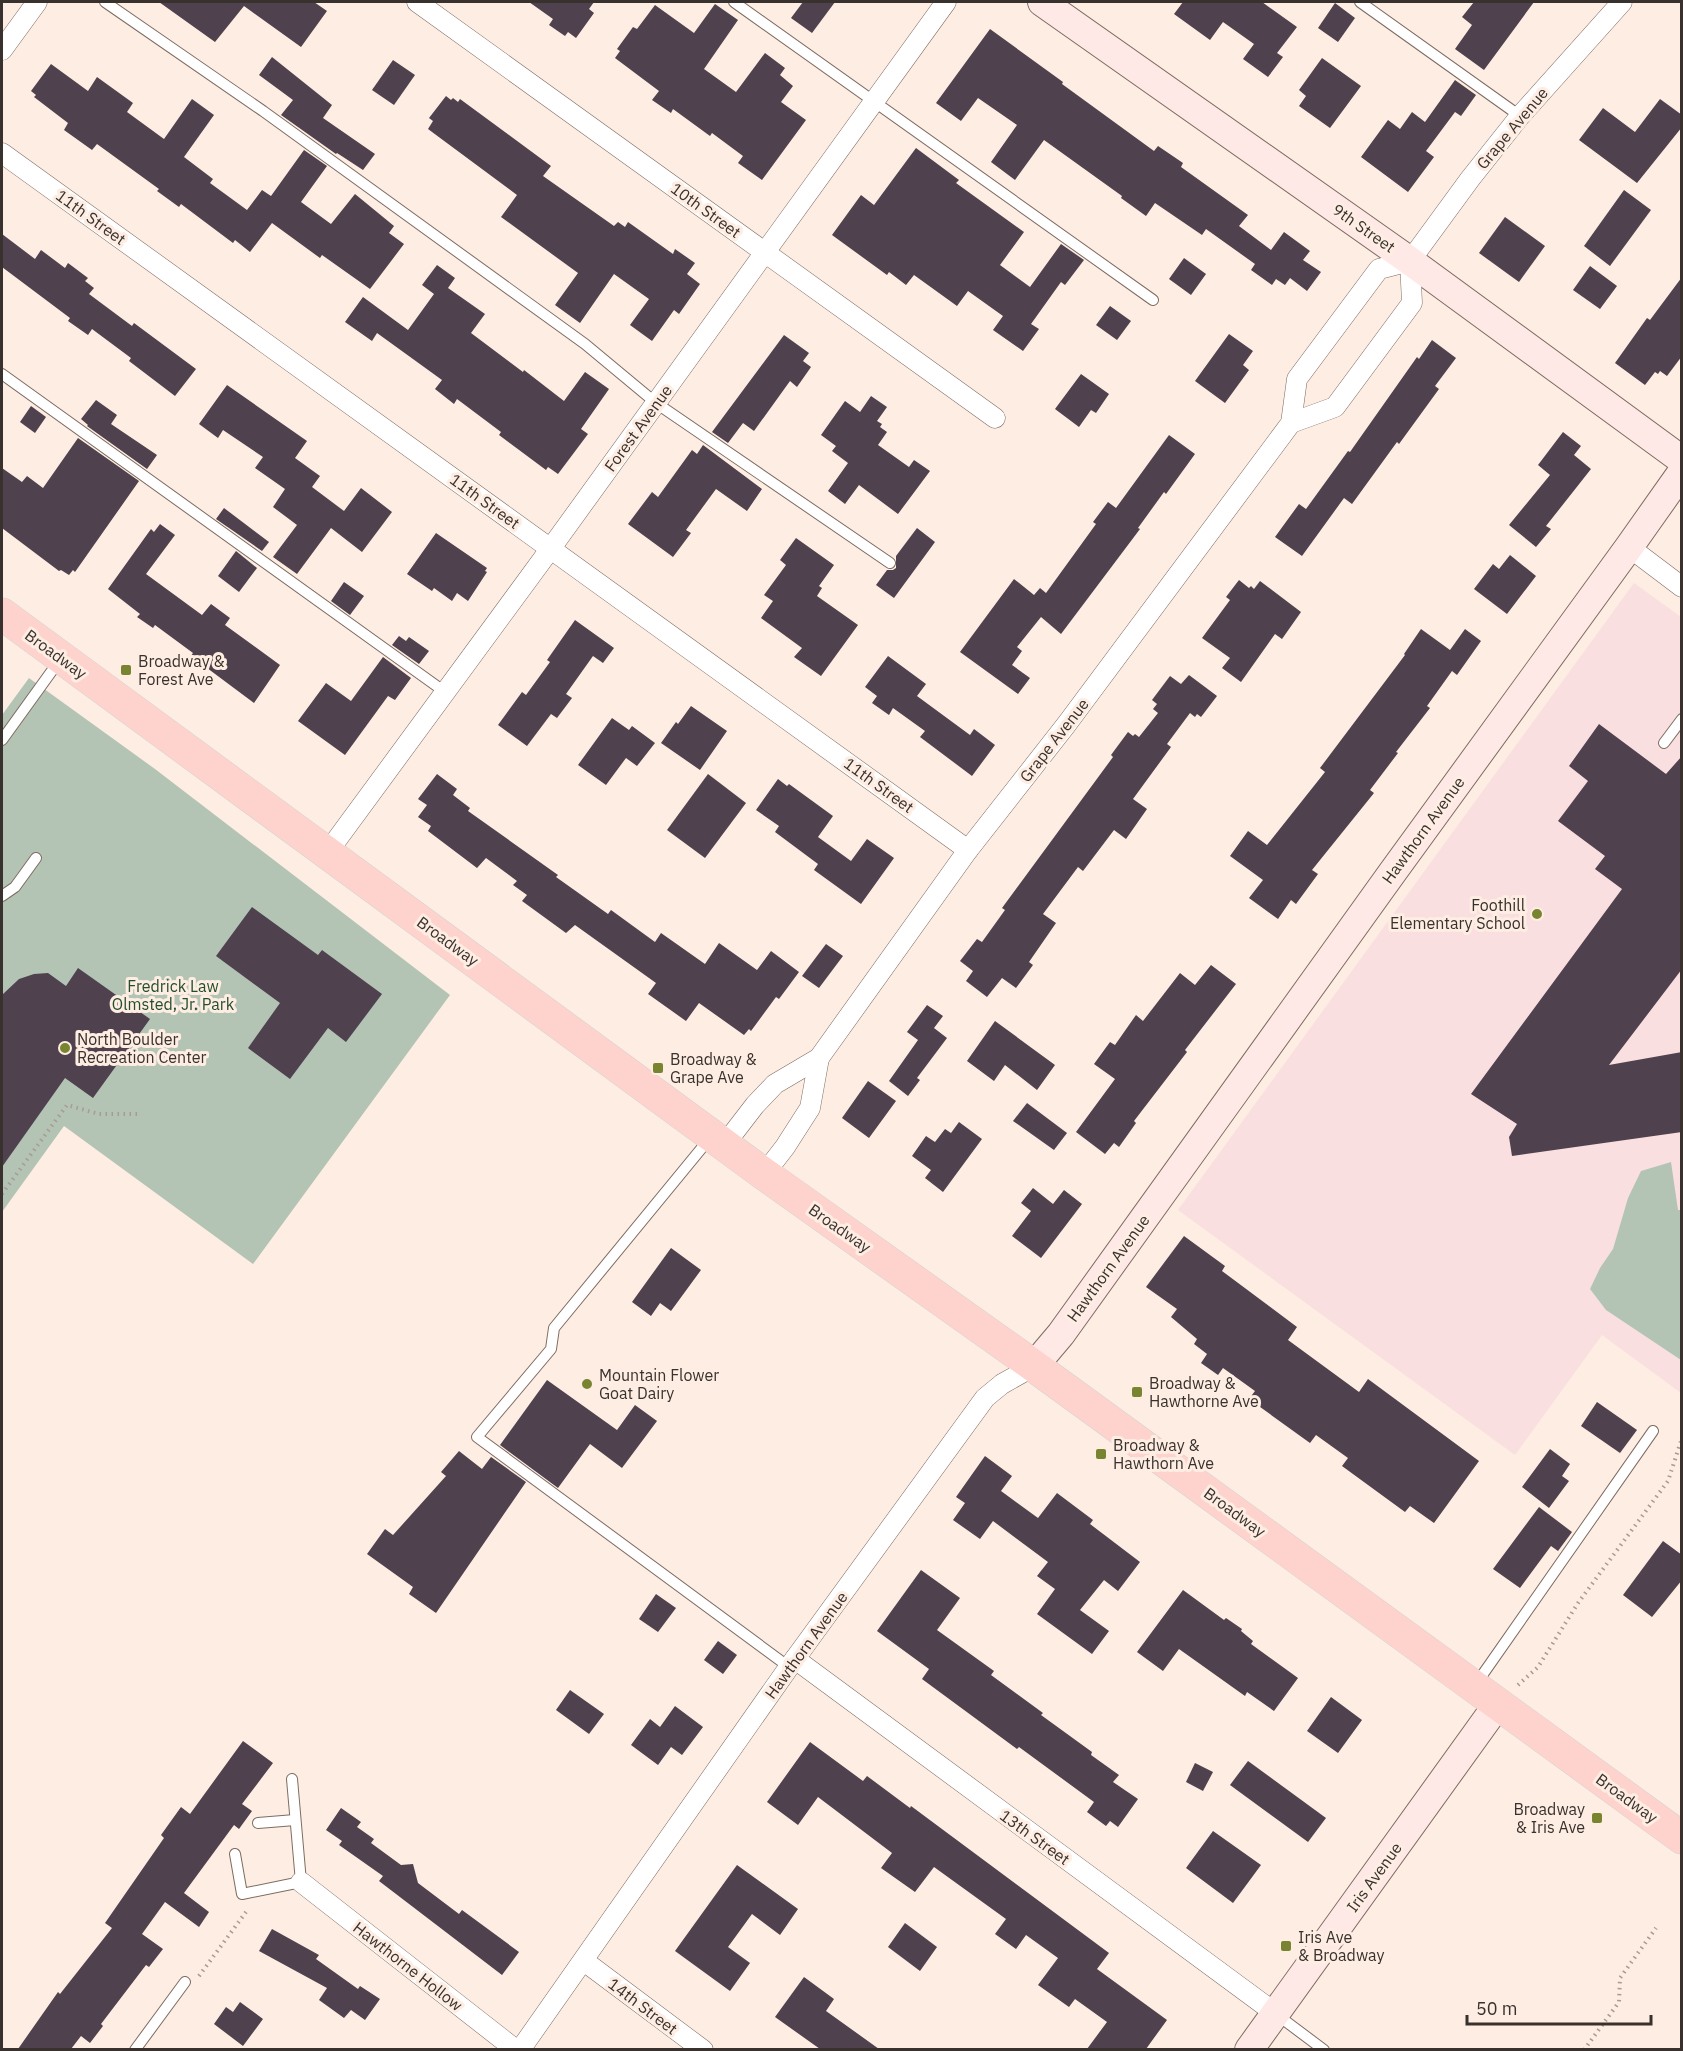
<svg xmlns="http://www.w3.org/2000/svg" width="1683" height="2051" font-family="'IBM Plex Sans',sans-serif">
<rect width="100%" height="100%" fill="#fdede2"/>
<!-- education -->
<polygon fill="#fadfe0" points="1634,583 1681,617 1681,1393 1602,1335 1515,1455 1178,1210"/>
<!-- green -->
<g fill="#b3c4b5">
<polygon points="29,678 155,769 450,995 253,1264 64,1126 2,1212 2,715"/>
<polygon points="1671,1162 1678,1210 1681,1210 1681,1360 1606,1310 1590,1289 1600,1268 1613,1249 1628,1198 1641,1171"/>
</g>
<!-- building -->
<g fill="#4f414e">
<polygon points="159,2 314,2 327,11 301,47 244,6 215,42"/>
<polygon points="529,2 594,2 589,9 594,13 576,38 568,32 565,36 549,25 553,19"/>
<polygon points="803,2 835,2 812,33 791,18"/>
<polygon points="1183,2 1262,2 1297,27 1277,53 1283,57 1268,77 1243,59 1254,44 1223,22 1210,40 1174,14"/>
<polygon points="1474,2 1534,2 1484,70 1455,49 1472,25 1462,17"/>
<polygon points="1335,3 1355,18 1338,42 1318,28"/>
<polygon points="715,4 738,20 704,69 736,92 765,53 785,68 780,75 793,86 781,102 806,120 762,180 738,163 743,156 712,133 710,136 673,109 671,113 652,100 659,91 615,58 620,51 617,49 633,27 637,29 655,5 694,33"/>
<polygon points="990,29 1063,82 1062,84 1154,151 1158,146 1183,163 1181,167 1248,215 1239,226 1271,250 1284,232 1310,251 1303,260 1321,272 1307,291 1290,278 1285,285 1276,279 1272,285 1251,270 1255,264 1206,229 1202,235 1155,203 1146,216 1121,198 1122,196 1044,140 1015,180 991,162 1017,125 978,98 961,121 936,103"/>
<polygon points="272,57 332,105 323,118 375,154 363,170 337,153 336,154 281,115 293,100 259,75"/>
<polygon points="1322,58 1361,86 1330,128 1299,106 1306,96 1299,90"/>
<polygon points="393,60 415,75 394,105 372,90"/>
<polygon points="51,64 88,91 97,77 133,103 127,112 164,139 192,99 214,115 184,157 213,179 210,183 247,210 262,190 271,196 304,150 327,166 301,202 331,224 355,194 394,226 389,233 404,244 370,289 322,255 320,258 272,223 250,252 235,240 233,243 181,204 179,207 157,191 159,189 97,144 92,150 64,130 68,123 34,97 36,95 31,91"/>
<polygon points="1455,80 1476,95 1461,116 1455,112 1426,151 1434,157 1408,192 1361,157 1388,120 1400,129 1412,112 1425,122"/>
<polygon points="446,96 451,100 453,98 458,102 460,99 551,166 543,176 614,226 618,222 625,227 628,222 673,254 675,249 695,263 687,274 700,284 679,314 674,310 652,341 630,325 649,299 614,274 580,323 555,305 578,273 501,217 517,195 428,129 433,121 429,118"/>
<polygon points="1660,99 1682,115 1682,127 1637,183 1579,140 1603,108 1635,132"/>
<polygon points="916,148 959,180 956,183 1024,232 1000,265 1030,287 1061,244 1084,260 1065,285 1061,282 1031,324 1039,329 1023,351 993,330 1003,316 968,291 957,306 914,275 906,285 889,272 887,275 832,235 861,195 874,205"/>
<polygon points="1624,190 1651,210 1610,266 1584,246"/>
<polygon points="1505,217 1545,246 1519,282 1479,253"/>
<polygon points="2,234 35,259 41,250 65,268 68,263 88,278 85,281 94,288 89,294 132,326 134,323 196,369 175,396 129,361 131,358 92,329 88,335 68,321 70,318 2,267"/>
<polygon points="1184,258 1206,274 1191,295 1169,279"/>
<polygon points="437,265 455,278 448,288 485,314 471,333 523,372 524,370 564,401 585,372 609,389 581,429 588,434 558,474 548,467 546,470 499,435 501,432 457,399 454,404 435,389 442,380 377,333 372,341 345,322 363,297 408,330 434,294 422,285"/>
<polygon points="1590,266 1617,286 1600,309 1573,290"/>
<polygon points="1682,277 1682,356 1667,376 1660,371 1658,374 1655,372 1645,385 1615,363 1647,318 1650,320"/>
<polygon points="1110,306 1131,321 1117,340 1096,325"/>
<polygon points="1229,334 1253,351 1243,365 1249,370 1225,403 1195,381"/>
<polygon points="784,335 809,353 803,361 811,367 797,387 790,381 754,431 743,423 728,443 712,432"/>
<polygon points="1432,340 1456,358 1435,386 1439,389 1399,444 1397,442 1352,504 1344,498 1302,556 1275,537 1299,504 1306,509 1348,451 1350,452 1417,357 1419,359"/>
<polygon points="1081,374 1109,394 1096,413 1091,410 1079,427 1055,409"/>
<polygon points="227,385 307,441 295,458 320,476 312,487 344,511 361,488 392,512 362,552 331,528 297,574 273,557 297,525 273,507 285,489 255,468 263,457 223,430 218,438 199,424"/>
<polygon points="871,396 887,407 877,421 882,424 880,427 887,432 878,445 909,467 914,460 930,471 898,514 859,485 845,504 828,491 848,463 832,451 836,446 821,435 845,401 860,412"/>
<polygon points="96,400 117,415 111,424 157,455 147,469 87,426 88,425 81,419"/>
<polygon points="31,406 46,417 35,433 20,422"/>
<polygon points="1563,432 1581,446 1574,455 1591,469 1546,526 1551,529 1536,547 1509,525 1550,475 1538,465"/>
<polygon points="1169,435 1195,454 1166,494 1164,492 1138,528 1140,529 1061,634 1041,617 1017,647 1022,651 1012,665 1030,678 1018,694 960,652 1014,579 1034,595 1040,588 1046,593 1096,524 1093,522 1108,502 1116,508"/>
<polygon points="78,438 139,481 75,572 73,570 69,575 61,570 59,571 2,528 2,468 22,482 27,476 43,488"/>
<polygon points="703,445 762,489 747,511 716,489 686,530 691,533 673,557 628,524 652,492 658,497 692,450 697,454"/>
<polygon points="224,508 269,542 262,551 216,519"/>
<polygon points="160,524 175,535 146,574 202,615 211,604 230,618 225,625 280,665 254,703 191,656 193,653 155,625 153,628 137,617 140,614 108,589 151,529 154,532"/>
<polygon points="917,528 935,542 894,598 876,585 887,570 893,570 896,568 896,556"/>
<polygon points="436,533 487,568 485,571 487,572 468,601 457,593 452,601 434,588 432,591 407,574"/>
<polygon points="796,538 834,565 819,586 822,588 817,596 858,625 821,676 794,657 802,648 761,618 773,601 764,595 786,565 780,560"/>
<polygon points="236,551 257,568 239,592 218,576"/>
<polygon points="1510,555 1536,576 1507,614 1474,589 1493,564 1499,569"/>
<polygon points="1239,580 1249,588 1251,586 1254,589 1260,581 1301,612 1282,639 1275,634 1241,682 1222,668 1230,658 1202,638 1230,600 1226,597"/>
<polygon points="344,582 364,596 350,615 331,601"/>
<polygon points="575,620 614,648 603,663 593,656 566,694 572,698 557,718 551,714 527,746 498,725 522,692 526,695 550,662 547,660"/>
<polygon points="1421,629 1450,650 1465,629 1481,641 1457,675 1452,671 1427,706 1430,708 1396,752 1398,753 1370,790 1374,793 1312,870 1318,874 1296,904 1291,900 1278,919 1249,898 1263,880 1230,856 1248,831 1267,845 1325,772 1320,768 1405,655 1404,654"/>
<polygon points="399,636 406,641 409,637 429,651 419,664 392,645"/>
<polygon points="888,656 926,684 917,696 970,735 974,729 995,745 972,776 920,737 925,731 893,708 889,715 872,703 877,696 865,687"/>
<polygon points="383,657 411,678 395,700 388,696 345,755 298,721 326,683 351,701"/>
<polygon points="1189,675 1217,696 1201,717 1197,714 1195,717 1190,713 1167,744 1171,747 1133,799 1147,809 1126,839 1114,830 1083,871 1078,867 1043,914 1056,923 1029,962 1033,965 1016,988 1002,978 987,997 966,981 973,971 960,961 977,939 982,942 1005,910 1002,908 1113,757 1111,755 1128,732 1133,736 1135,734 1139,737 1158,713 1153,709 1157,704 1152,700 1170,676 1181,684"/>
<polygon points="691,706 727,731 700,770 661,743 676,722 678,724"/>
<polygon points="612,718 629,730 632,726 655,743 637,766 626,758 606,785 578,765"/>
<polygon points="1599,724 1666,774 1682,756 1682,969 1609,1065 1682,1052 1682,1132 1512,1156 1509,1137 1517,1124 1471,1094 1622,889 1595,869 1605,856 1558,821 1588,781 1569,766"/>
<polygon points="437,774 457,789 453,795 470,808 468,811 558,875 556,877 608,914 611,910 655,942 661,933 705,964 719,943 757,970 771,951 799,972 779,999 776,997 751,1031 749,1029 744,1035 699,1003 686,1021 648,994 656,983 575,925 566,933 522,901 527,895 513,885 517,881 486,858 477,868 428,831 431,826 418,817 427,805 418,799"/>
<polygon points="708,774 746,803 705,858 667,830"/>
<polygon points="778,779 787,786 789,784 833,816 818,837 851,861 867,839 894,858 861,904 814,870 818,864 775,832 779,826 756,810"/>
<polygon points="252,907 318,955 322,950 382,994 346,1042 328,1028 290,1079 248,1048 280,1003 216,956"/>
<polygon points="826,944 843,956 819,988 802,976"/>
<polygon points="1211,965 1236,984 1185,1050 1187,1052 1134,1121 1136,1123 1119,1147 1114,1143 1105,1154 1076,1132 1115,1079 1094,1064 1110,1042 1115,1045 1136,1015 1143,1021 1180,973 1195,985"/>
<polygon points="78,968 150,1019 93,1098 65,1078 2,1167 2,995 19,979 34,974 48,973 66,986"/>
<polygon points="927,1005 943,1016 934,1028 947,1038 917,1078 920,1080 908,1096 889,1081 918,1040 907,1032"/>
<polygon points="995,1021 1055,1065 1037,1090 1005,1065 994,1081 967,1061"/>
<polygon points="868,1081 896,1101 869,1138 842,1118"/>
<polygon points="1027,1103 1067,1133 1054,1150 1013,1121"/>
<polygon points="959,1122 982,1139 943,1192 925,1178 931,1170 912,1156 926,1136 935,1142 945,1129 951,1133"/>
<polygon points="1033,1188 1053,1204 1064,1190 1082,1204 1041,1258 1012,1236 1031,1211 1021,1203"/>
<polygon points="1184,1236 1225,1266 1222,1271 1297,1327 1288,1340 1359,1392 1368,1379 1479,1461 1434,1523 1410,1506 1405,1512 1342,1466 1348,1458 1316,1435 1310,1443 1249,1399 1255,1391 1223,1368 1218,1375 1201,1363 1207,1354 1194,1344 1197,1339 1171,1317 1177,1309 1146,1287"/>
<polygon points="671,1248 701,1270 671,1311 660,1303 651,1316 632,1302"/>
<polygon points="547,1380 617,1430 635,1405 657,1421 622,1468 590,1444 558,1488 500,1445"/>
<polygon points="1597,1402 1637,1430 1620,1453 1581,1426"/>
<polygon points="1550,1449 1570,1464 1562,1476 1569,1481 1549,1508 1522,1487"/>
<polygon points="459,1451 482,1469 491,1457 526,1482 436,1613 409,1594 413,1587 367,1554 385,1529 393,1535 446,1476 441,1472"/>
<polygon points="985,1456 1012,1476 1001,1491 1038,1518 1057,1493 1093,1520 1090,1524 1140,1562 1118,1591 1104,1580 1080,1610 1109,1631 1092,1654 1037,1614 1055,1589 1037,1576 1048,1562 993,1521 980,1539 953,1520 965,1503 956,1497"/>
<polygon points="1539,1507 1572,1532 1558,1551 1551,1546 1520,1588 1493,1569"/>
<polygon points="1663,1541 1682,1555 1682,1580 1652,1617 1623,1595"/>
<polygon points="921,1570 960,1598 937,1630 994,1671 991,1675 1043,1713 1041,1715 1092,1752 1091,1755 1119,1775 1113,1782 1138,1799 1118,1827 1110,1821 1106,1826 1087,1812 1094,1802 1019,1747 1017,1749 922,1679 929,1669 877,1631"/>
<polygon points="1183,1590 1224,1620 1226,1618 1242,1629 1241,1631 1253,1641 1251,1644 1298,1678 1274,1711 1247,1692 1245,1696 1179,1649 1163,1671 1137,1652"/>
<polygon points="656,1594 676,1608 658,1632 639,1619"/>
<polygon points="718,1641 737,1655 723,1674 704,1660"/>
<polygon points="570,1690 604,1714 589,1734 556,1710"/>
<polygon points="1331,1697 1362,1720 1338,1753 1307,1731"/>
<polygon points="675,1706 703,1727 682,1755 671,1747 658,1765 631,1745 650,1719 660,1727"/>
<polygon points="243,1741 273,1763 242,1804 252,1811 239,1829 234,1825 184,1893 209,1912 199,1927 165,1902 142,1934 163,1949 149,1967 146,1965 101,2024 103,2026 90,2043 81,2036 71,2049 18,2049 58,1992 60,1994 112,1928 105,1923 164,1838 161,1835 181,1807 190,1814"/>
<polygon points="810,1742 863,1781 867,1776 910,1808 911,1806 1109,1953 1097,1969 1167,2020 1146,2049 1087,2049 1107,2022 1075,1999 1069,2007 1038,1985 1058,1958 1026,1935 1016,1949 995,1934 1006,1919 934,1867 915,1892 881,1868 892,1853 818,1797 798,1825 767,1802"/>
<polygon points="1248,1761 1326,1818 1308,1842 1230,1785"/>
<polygon points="1195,1763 1213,1772 1203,1791 1186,1782"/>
<polygon points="341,1808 361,1822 357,1827 374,1839 371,1843 401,1865 413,1864 418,1883 459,1914 462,1910 519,1952 502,1975 379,1881 383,1876 339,1845 342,1841 326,1830"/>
<polygon points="1213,1831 1261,1865 1233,1903 1186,1868"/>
<polygon points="737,1865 798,1909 780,1935 752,1914 728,1947 750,1963 730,1991 675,1951"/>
<polygon points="905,1923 937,1947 920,1971 888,1947"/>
<polygon points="272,1929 319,1955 316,1959 358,1989 360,1986 380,1999 365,2020 351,2010 344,2018 319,2000 327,1988 259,1951"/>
<polygon points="804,1977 834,1999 826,2011 879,2049 820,2049 775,2017"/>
<polygon points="240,2002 263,2019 243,2046 214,2024 226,2007 233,2012"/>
</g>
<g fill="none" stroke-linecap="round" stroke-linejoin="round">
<defs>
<g id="lane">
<polyline points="105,2 263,111 585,344 656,403 890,563"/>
<polyline points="734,2 1153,300"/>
<polyline points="1360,2 1520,116"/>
<polyline points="2,374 445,692"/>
<polyline points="2,740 59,661"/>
<polyline points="1664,743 1682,719"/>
<polyline points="2,896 15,887 36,858"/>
<polyline points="710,1138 554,1328 551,1349 477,1437 789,1667"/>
<polyline points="1476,1684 1653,1431"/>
<polyline points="258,1823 295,1820"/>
<polyline points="235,1854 242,1894 301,1882 292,1779"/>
<polyline points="1276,2014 1324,2050"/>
<polyline points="135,2050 185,1982"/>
</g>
<g id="street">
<polyline points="417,2 995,418"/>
<polyline points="2,50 37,2"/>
<polyline points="2,153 968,850"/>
<polyline points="1291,423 1335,407 1412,303 1410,261 1470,179 1520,116 1622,2"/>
<polyline points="1629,547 1682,587"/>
<polyline points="327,853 551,548 946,2"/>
<polyline points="725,1144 755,1105 775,1084 819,1058 968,850 1066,725 1291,423 1297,379 1379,269 1410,261"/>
<polyline points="764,1174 785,1147 810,1108 819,1058"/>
<polyline points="795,1659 1275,2013"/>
<polyline points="301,1882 516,2050"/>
<polyline points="584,1961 703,2050"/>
<polyline points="520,2050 789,1667 985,1398 1002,1384 1034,1366"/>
</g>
<g id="secondary">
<polyline points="1042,2 1410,261 1682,460"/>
<polyline points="1034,1366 1061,1334 1392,873 1629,547 1682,472"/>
<polyline points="1249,2050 1498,1704"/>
</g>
<polyline id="primary" points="2,614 764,1174 1034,1366 1682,1838"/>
</defs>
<!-- lane casing -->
<use href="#lane" stroke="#7e6c61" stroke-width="12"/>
<!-- street casing -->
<use href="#street" stroke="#7e6c61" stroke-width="21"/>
<!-- secondary casing -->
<use href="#secondary" stroke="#7e6c61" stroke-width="30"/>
<!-- primary casing -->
<use href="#primary" stroke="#d3d2d1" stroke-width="33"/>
<!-- path -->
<g stroke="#a79b93" stroke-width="4" stroke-dasharray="1.5 4.5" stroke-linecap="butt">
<polyline points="2,1194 67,1105 99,1114 140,1114"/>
<polyline points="1518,1685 1538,1667 1578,1603 1668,1481 1682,1438"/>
<polyline points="199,1976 246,1912"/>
<polyline points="1584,2050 1619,2002 1620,1978 1656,1928"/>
</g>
<!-- lane -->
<use href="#lane" stroke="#fff" stroke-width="10"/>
<!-- street -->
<use href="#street" stroke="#fff" stroke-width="20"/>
<!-- secondary -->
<use href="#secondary" stroke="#ffe9e6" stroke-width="28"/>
<!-- primary -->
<use href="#primary" stroke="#ffd3cd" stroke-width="32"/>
</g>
<!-- markers -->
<g fill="#798431" stroke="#fdede2" stroke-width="2">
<rect x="120" y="664" width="12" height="12" rx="3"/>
<circle cx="1537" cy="914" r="6"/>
<circle cx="65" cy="1048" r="6"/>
<rect x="652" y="1062" width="12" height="12" rx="3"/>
<circle cx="587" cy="1384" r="6"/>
<rect x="1131" y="1386" width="12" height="12" rx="3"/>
<rect x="1095" y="1448" width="12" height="12" rx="3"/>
<rect x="1591" y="1812" width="12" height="12" rx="3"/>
<rect x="1280" y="1940" width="12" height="12" rx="3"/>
</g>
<g text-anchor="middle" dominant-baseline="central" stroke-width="6" stroke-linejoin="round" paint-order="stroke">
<!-- street labels -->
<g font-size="16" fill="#39312d" stroke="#fdede2">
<text transform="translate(1512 128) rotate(-50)">Grape Avenue</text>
<text transform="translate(706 210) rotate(36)">10th Street</text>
<text transform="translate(91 217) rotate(36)">11th Street</text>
<text transform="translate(1364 228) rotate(35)">9th Street</text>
<text transform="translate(638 428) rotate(-54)">Forest Avenue</text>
<text transform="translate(485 501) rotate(36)">11th Street</text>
<text transform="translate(56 654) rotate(36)">Broadway</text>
<text transform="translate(1054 740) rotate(-52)">Grape Avenue</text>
<text transform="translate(879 785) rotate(36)">11th Street</text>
<text transform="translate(1423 830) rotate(-54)">Hawthorn Avenue</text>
<text transform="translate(448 941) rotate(36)">Broadway</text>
<text transform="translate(840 1228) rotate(35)">Broadway</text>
<text transform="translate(1108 1268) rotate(-54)">Hawthorn Avenue</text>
<text transform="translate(1235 1512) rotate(36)">Broadway</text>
<text transform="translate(806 1645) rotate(-54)">Hawthorn Avenue</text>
<text transform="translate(1627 1798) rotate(36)">Broadway</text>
<text transform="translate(1035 1837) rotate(36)">13th Street</text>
<text transform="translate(1374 1877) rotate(-54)">Iris Avenue</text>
<text transform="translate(408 1966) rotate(38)">Hawthorne Hollow</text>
<text transform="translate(643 2006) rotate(37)">14th Street</text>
</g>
<!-- poi labels -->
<g font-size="16" fill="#39312d" stroke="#fdede2" text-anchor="start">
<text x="138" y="661">Broadway &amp;<tspan x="138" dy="18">Forest Ave</tspan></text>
<text x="1525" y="905" text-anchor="end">Foothill<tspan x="1525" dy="18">Elementary School</tspan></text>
<text x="77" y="1039">North Boulder<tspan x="77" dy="18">Recreation Center</tspan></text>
<text x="670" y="1059">Broadway &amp;<tspan x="670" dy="18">Grape Ave</tspan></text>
<text x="599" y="1375">Mountain Flower<tspan x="599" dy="18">Goat Dairy</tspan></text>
<text x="1149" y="1383">Broadway &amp;<tspan x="1149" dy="18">Hawthorne Ave</tspan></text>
<text x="1113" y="1445">Broadway &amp;<tspan x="1113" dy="18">Hawthorn Ave</tspan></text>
<text x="1585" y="1809" text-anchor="end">Broadway<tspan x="1585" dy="18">&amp; Iris Ave</tspan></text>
<text x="1298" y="1937">Iris Ave<tspan x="1298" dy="18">&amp; Broadway</tspan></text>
</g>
<!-- park labels -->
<g font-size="16" fill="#234e2c" stroke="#fdede2">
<text x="173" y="986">Fredrick Law<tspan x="173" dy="18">Olmsted, Jr. Park</tspan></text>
</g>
</g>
<!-- border -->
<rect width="1683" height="2051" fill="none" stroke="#39312d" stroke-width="6"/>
<!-- scale -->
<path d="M1467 2015v9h184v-9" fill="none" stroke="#39312d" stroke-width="3"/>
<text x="1476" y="2015" font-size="18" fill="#39312d" stroke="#fdede2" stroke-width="4.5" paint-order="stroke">50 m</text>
</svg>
